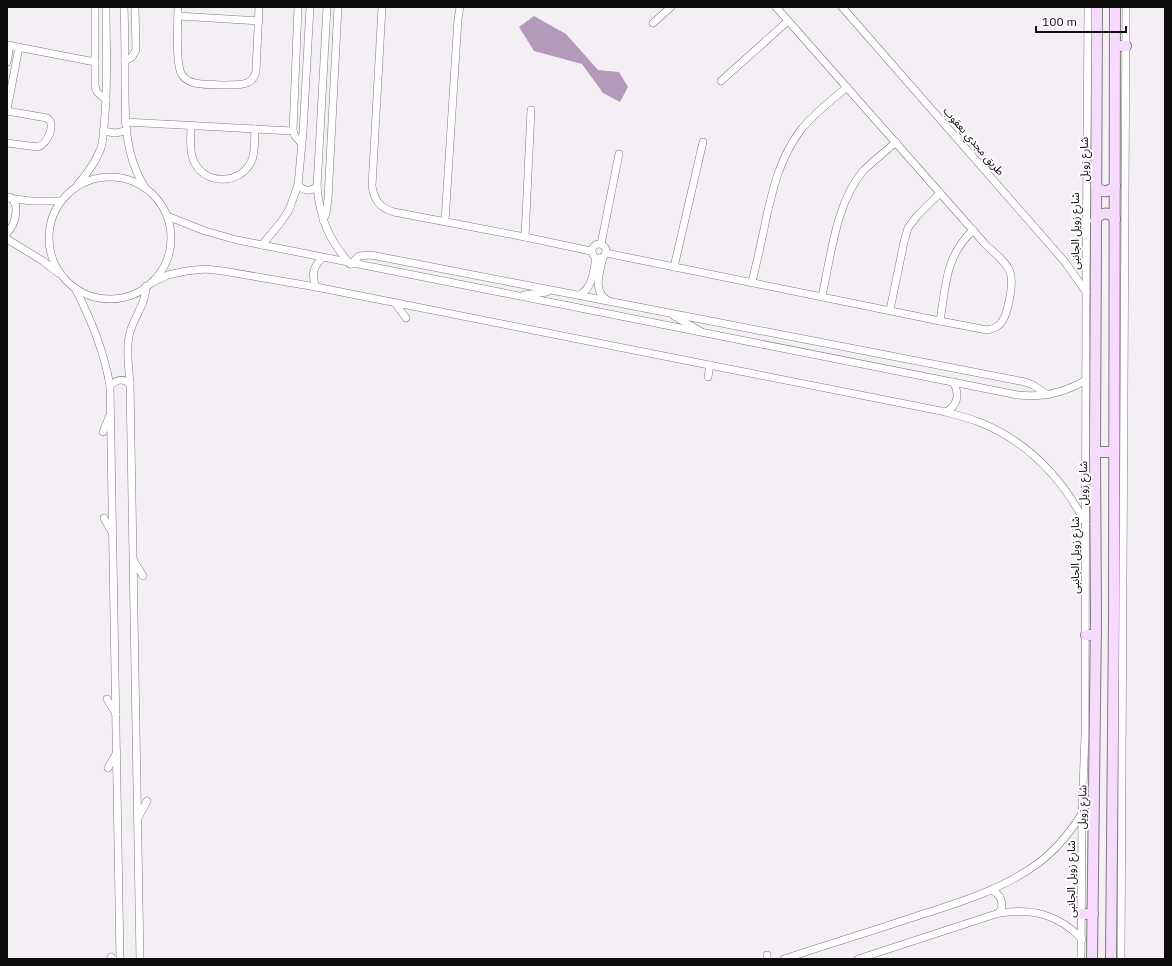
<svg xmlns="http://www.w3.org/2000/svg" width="1172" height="966" font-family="'IBM Plex Sans','Noto Sans Arabic',sans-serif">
<rect width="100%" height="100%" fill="#f3eff4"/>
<!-- water -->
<polygon fill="#b499ba" points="534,16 566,34 598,70 619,72 628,87 620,102 603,93 582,64 534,51 519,27"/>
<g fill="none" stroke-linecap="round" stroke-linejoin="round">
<defs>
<g id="street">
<polyline points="95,7 95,86 97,92 106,100"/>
<path d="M124,7C125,32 125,56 125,81C125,118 124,153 144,186"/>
<path d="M178,7C178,21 175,65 182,75C185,79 190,82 195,83C203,85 240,86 247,83C252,81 255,76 256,71L259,7"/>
<polyline points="298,7 293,131 295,136 302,144"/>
<path d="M327,7L317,187C320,219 329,240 350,264"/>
<path d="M382,7L372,186C374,200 380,208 394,212L525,237L591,251"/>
<polyline points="842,7 1065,262 1086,292"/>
<polyline points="178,16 259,21"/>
<polyline points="653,23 671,7"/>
<polyline points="7,45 95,62"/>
<polyline points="125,61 132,57 136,50 135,7"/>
<polyline points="7,62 10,45"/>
<polyline points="721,81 788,21"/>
<polyline points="7,110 19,47"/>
<path d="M7,111L47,118C57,124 47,144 38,147L7,143"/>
<polyline points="125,122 293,131"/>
<path d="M191,125C191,136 189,149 193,159C202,185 239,186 251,162C256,153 254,139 255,129"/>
<polyline points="103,131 115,133 126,131"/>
<circle cx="110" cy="238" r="61"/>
<path d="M78,184C88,173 96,161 101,148C104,137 104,125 105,114C108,79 106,43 106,7"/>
<path d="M298,185C304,191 309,192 317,187"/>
<polyline points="7,198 31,201 61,201"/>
<path d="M167,216L205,231L237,240L1018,395C1043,398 1064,393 1086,380"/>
<polyline points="323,220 326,214 328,199 338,7"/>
<polyline points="445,221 458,19 460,7"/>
<path d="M7,233C15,225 21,205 10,197"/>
<polyline points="525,237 531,110"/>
<polyline points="7,239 43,261 58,273"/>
<circle cx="599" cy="251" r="7"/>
<polyline points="601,244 619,154"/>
<polyline points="262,245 281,222 289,210 298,185 303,132 310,7"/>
<path d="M606,253L940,321L987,330C992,329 996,328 999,325C1008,318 1014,282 1010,272C1006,261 993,252 985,244L776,7"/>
<path d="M603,257C600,272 592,291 607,300"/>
<polyline points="351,264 359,256 371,255 1025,382 1033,385 1048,395"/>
<polyline points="674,267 703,142"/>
<path d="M752,282C757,261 762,240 766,219C773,188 780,158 800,131C813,114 831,101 847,87"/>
<path d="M151,283L168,275L186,271L205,269L223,271L316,287L946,412C957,415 968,418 979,422C1027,441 1062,478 1086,524"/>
<path d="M316,287C311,275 313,267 322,258"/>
<path d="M75,288C91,319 104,351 110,386L120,959"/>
<polyline points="524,295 547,292"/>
<path d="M579,295C593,288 593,272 596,258"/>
<path d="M822,296C831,256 836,203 863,171C873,161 885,152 896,142"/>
<polyline points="395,303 406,318"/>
<polyline points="890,310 904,242 908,228 917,216 940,193"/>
<polyline points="674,316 700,331"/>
<path d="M940,321C946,285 945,257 973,230"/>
<polyline points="708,377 710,365"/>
<path d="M110,386C117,379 123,378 130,384"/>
<path d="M946,412C958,405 960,394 953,382"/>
<polyline points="103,432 109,417"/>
<polyline points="104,518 113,534"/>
<polyline points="134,561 143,576"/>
<polyline points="107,699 116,714"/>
<polyline points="108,768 117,752"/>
<polyline points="138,818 147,801"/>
<path d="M991,890C1001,894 1005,904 999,913"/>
<polyline points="767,955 767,959"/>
<polyline points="111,957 113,959"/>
<path d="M140,959L130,384C129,367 125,346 131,329C136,314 146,303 146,286"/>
<path d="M784,959C826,945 869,932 911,918C954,904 1000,891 1037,864C1055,851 1069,834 1081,815"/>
<path d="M858,959L999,913C1032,908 1058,914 1082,939"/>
<polyline points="1081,959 1082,814 1085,735 1086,292 1088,7"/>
<polyline points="1121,959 1126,7"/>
</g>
<g id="secondary">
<polyline points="1115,46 1126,46"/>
<path d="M1096,186C1101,193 1109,193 1115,186"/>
<path d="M1095,221C1100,212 1109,211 1115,219"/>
<polyline points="1095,452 1114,452"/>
<polyline points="1086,635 1096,635"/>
<polyline points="1082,914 1093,914"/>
<polyline points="1092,959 1096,619 1095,452 1097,7"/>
<polyline points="1111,959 1114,616 1115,7"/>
</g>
</defs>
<!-- street casing -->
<use href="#street" stroke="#7e7a7f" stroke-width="8"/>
<!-- secondary casing -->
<use href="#secondary" stroke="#7e7a7f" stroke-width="12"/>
<!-- street -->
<use href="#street" stroke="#fff" stroke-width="7"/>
<!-- secondary -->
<use href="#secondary" stroke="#f6dbfc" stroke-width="10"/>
</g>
<g text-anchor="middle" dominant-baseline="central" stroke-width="4" stroke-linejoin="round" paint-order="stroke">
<!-- street labels -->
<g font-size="11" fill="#0d0c0d" stroke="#fffdff">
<text transform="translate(974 141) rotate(49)">طريق مجدي يعقوب</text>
<text transform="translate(1084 159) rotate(-90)">شارع زويل</text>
<text transform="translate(1075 231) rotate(-90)">شارع زويل الجانبى</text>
<text transform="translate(1083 483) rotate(-90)">شارع زويل</text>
<text transform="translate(1075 555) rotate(-90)">شارع زويل الجانبى</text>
<text transform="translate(1082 807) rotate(-89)">شارع زويل</text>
<text transform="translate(1071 879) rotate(-90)">شارع زويل الجانبى</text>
</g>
</g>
<!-- border -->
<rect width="1172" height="966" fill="none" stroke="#0d0c0d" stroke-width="16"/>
<!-- scale -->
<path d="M1036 26v6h90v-6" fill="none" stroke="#0d0c0d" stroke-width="2"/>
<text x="1042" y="26" font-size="12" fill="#0d0c0d" stroke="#fffdff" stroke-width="3" paint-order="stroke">100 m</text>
</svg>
